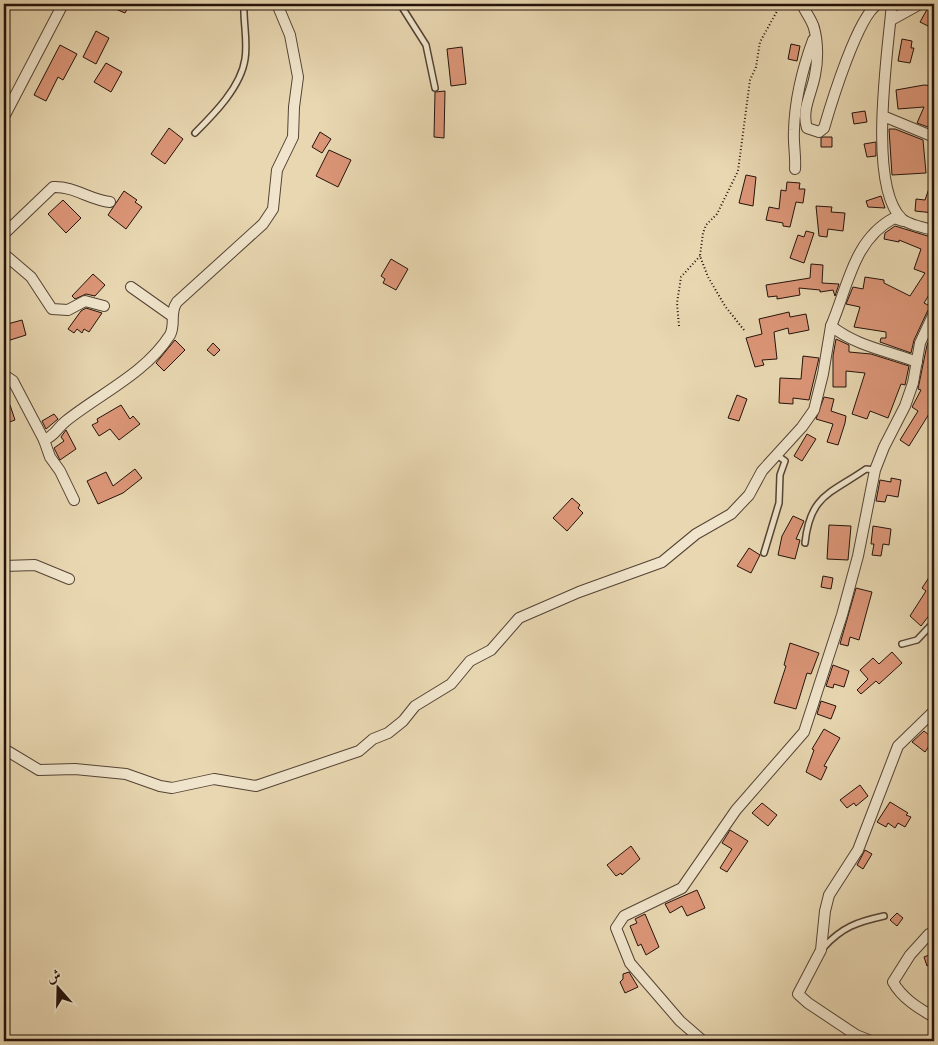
<svg xmlns="http://www.w3.org/2000/svg" width="938" height="1045" font-family="'Old Standard TT',Amiri,serif">
<rect width="100%" height="100%" fill="#e8d7b1"/>
<filter id="stains"><feTurbulence type="fractalNoise" baseFrequency=".004" numOctaves="4"/><feColorMatrix values="0 0 0 0 .2 0 0 0 0 .09 0 0 0 0 .02 0 0 0 .5 -.17"/></filter>
<radialGradient id="worn" r=".72"><stop offset=".6" stop-color="#630" stop-opacity="0"/><stop offset="1" stop-color="#630" stop-opacity=".3"/></radialGradient>
<!-- building -->
<g fill="#dc9678" stroke="#23120a">
<polygon points="104,4 130,4 125,13"/>
<polygon points="929,6 934,9 934,29 920,22"/>
<polygon points="96,31 109,38 96,64 83,57"/>
<polygon points="902,39 912,41 911,48 914,48 910,63 898,61"/>
<polygon points="791,44 800,46 797,61 788,59"/>
<polygon points="60,45 77,54 63,80 58,77 46,101 34,95"/>
<polygon points="462,47 466,84 451,86 447,49"/>
<polygon points="106,63 122,72 111,92 94,82"/>
<polygon points="924,85 934,86 934,125 928,127 917,123 924,107 898,109 896,90"/>
<polygon points="445,91 444,138 434,137 435,92"/>
<polygon points="865,111 867,122 854,124 852,113"/>
<polygon points="169,128 183,139 165,164 151,154"/>
<polygon points="889,129 895,129 923,140 926,173 892,175"/>
<polygon points="320,132 331,139 322,153 312,147"/>
<polygon points="823,137 832,137 832,147 821,147 821,138"/>
<polygon points="876,142 876,156 867,157 864,144"/>
<polygon points="329,150 351,160 338,187 316,176"/>
<polygon points="746,175 756,177 753,206 739,203"/>
<polygon points="933,177 934,213 915,211 916,199 925,200"/>
<polygon points="787,182 800,183 799,189 805,189 803,203 796,202 790,227 783,226 783,223 766,220 769,207 779,209 781,190 786,191"/>
<polygon points="124,191 137,200 135,202 142,207 126,229 108,215"/>
<polygon points="881,196 885,208 868,207 866,201"/>
<polygon points="63,200 81,218 66,233 48,214"/>
<polygon points="816,206 832,207 831,212 845,213 843,231 828,229 827,237 819,236"/>
<polygon points="895,226 934,238 934,287 924,303 932,307 928,310 914,340 911,353 880,342 881,338 886,338 886,332 854,327 860,307 846,304 853,287 863,289 865,277 884,280 884,283 910,296 925,273 914,269 921,249 899,240 899,242 884,239 885,233"/>
<polygon points="806,231 814,233 804,263 790,258 798,235 804,237"/>
<polygon points="391,259 408,269 396,290 383,283 385,279 381,276"/>
<polygon points="811,264 823,265 822,283 839,284 835,296 833,290 820,292 820,290 799,288 800,295 777,299 777,296 768,297 766,285 810,278"/>
<polygon points="93,274 105,285 95,296 86,294 75,299 72,296"/>
<polygon points="86,308 102,313 89,332 84,329 82,333 77,329 74,333 68,329 81,311"/>
<polygon points="789,312 790,317 806,314 809,330 789,334 788,328 774,332 777,359 762,360 764,365 755,367 746,338 762,334 759,319"/>
<polygon points="22,320 26,335 4,342 4,325"/>
<polygon points="934,329 934,354 928,368 934,370 934,406 909,446 900,440 918,411 912,407 921,390 918,389 927,345"/>
<polygon points="836,339 849,345 849,352 871,354 909,366 905,385 901,384 888,418 870,411 867,419 852,414 865,373 846,371 846,387 833,387 833,356"/>
<polygon points="175,340 185,350 164,371 156,363"/>
<polygon points="213,343 220,350 214,356 207,350"/>
<polygon points="803,356 819,358 809,400 793,398 793,404 779,403 780,378 801,379"/>
<polygon points="737,395 747,399 739,421 728,418"/>
<polygon points="824,397 834,399 831,411 846,416 845,423 838,445 827,442 833,424 816,419"/>
<polygon points="10,405 15,420 4,424 4,407"/>
<polygon points="121,405 130,419 133,416 140,424 119,440 110,429 99,436 92,425 98,422 97,419"/>
<polygon points="54,414 58,419 46,429 42,421"/>
<polygon points="66,430 76,449 60,460 54,448 64,441 61,437"/>
<polygon points="807,434 816,439 802,461 794,456"/>
<polygon points="135,469 142,478 123,493 98,504 87,481 106,472 113,486"/>
<polygon points="891,478 901,480 898,497 887,495 885,502 876,501 880,480 891,482"/>
<polygon points="572,498 580,505 578,508 583,513 567,531 553,518"/>
<polygon points="793,516 804,521 796,539 800,540 795,559 778,555 782,536"/>
<polygon points="829,525 851,526 848,560 827,559"/>
<polygon points="873,526 891,529 889,545 883,544 881,556 872,555 874,544 871,544"/>
<polygon points="749,548 760,555 751,573 737,566"/>
<polygon points="934,570 934,609 921,626 910,616 926,591 922,588"/>
<polygon points="823,576 833,578 831,589 821,587"/>
<polygon points="856,588 872,592 859,640 850,637 848,646 840,644"/>
<polygon points="790,643 819,653 811,674 807,673 796,709 774,703 786,666 784,665"/>
<polygon points="892,652 902,663 879,684 876,681 861,694 857,690 868,679 860,670 873,658 879,664"/>
<polygon points="833,665 849,671 844,687 834,684 833,688 826,686"/>
<polygon points="821,701 836,706 831,719 817,714"/>
<polygon points="824,729 840,738 824,766 827,767 821,780 806,772 814,750 812,749"/>
<polygon points="924,731 934,739 925,752 912,742"/>
<polygon points="860,785 868,796 856,806 854,803 847,808 840,800"/>
<polygon points="890,802 908,813 906,815 911,817 905,827 898,823 895,828 888,823 886,827 877,822"/>
<polygon points="762,803 777,815 768,826 752,813"/>
<polygon points="730,830 748,841 727,872 720,868 732,849 722,843"/>
<polygon points="631,846 640,859 622,875 621,873 616,876 607,865"/>
<polygon points="865,850 872,854 863,869 857,865"/>
<polygon points="697,890 705,908 687,916 682,906 670,913 665,904"/>
<polygon points="897,913 903,918 897,926 890,920"/>
<polygon points="645,914 659,947 646,955 641,944 638,946 630,926 637,923 635,919"/>
<polygon points="934,953 934,963 927,966 924,957"/>
<polygon points="629,972 638,987 625,993 620,982 623,979 623,974"/>
</g>
<g fill="none" stroke-linecap="round" stroke-linejoin="round">
<defs>
<g id="service">
<polyline points="400,4 426,45 435,88"/>
<path d="M195,133C214,114 241,87 245,59C248,41 243,22 244,4"/>
<path d="M805,543C810,495 830,494 866,469L875,470"/>
<polyline points="764,553 779,503 780,475 785,461 777,455"/>
<polyline points="902,644 917,640 934,622"/>
<path d="M823,948C842,927 857,922 884,916"/>
</g>
<g id="minor">
<path d="M802,4C805,12 812,20 814,28C818,42 818,61 815,75C812,93 801,110 807,128L819,132L824,128C831,104 858,15 878,4"/>
<path d="M892,4C888,50 867,186 902,219C909,225 925,228 934,230"/>
<polyline points="891,20 920,4"/>
<polyline points="883,116 934,137"/>
<polyline points="4,117 63,4"/>
<path d="M795,169C796,156 793,143 794,130C795,99 802,70 813,40"/>
<path d="M903,221L894,218C853,240 848,287 831,326C858,347 886,350 917,362"/>
<path d="M4,234L53,187C74,186 90,200 110,202"/>
<polyline points="4,254 31,277 52,309 68,310 85,301 104,306"/>
<polyline points="131,287 172,316"/>
<polyline points="4,375 13,381 44,440"/>
<path d="M74,500L60,471L50,457L44,440C55,436 57,428 66,421C101,393 145,374 170,335C176,324 169,313 177,302L263,224L273,209L277,170L293,137L294,107L298,77L290,35L277,4"/>
<polyline points="4,566 35,565 69,579"/>
<polyline points="4,749 39,770 75,769 126,774 160,786 172,788 214,779 256,786 359,751 373,739 388,733 403,721 415,706 451,684 470,661 491,650 519,618 579,592 662,562 696,534 731,514 749,495 762,471 802,427 814,410 823,374 831,326"/>
<path d="M929,934L910,955L893,982C902,998 918,1008 934,1017"/>
<polyline points="703,1041 680,1021 630,963 616,928 624,916 682,888 736,810 804,732 842,615 858,556 875,470 884,447 905,406 913,383 920,343 934,313"/>
<polyline points="871,1041 856,1035 808,1003 798,994 821,950 825,911 829,895 858,850 898,746 934,711"/>
</g>
</defs>
<!-- service casing -->
<use href="#service" stroke="#544334" stroke-width="8"/>
<!-- minor casing -->
<use href="#minor" stroke="#544334" stroke-width="12"/>
<!-- path -->
<g stroke="#23120a" stroke-width="2" stroke-dasharray="1 2.5" stroke-linecap="butt">
<polyline points="679,326 677,303 681,277 700,256"/>
<polyline points="744,330 725,306 708,277 700,256 703,233 706,225 717,214 738,171 750,80 756,67 760,42 781,4"/>
</g>
<!-- service -->
<use href="#service" stroke="#f0e5cc" stroke-width="5"/>
<!-- minor -->
<use href="#minor" stroke="#f0e5cc" stroke-width="10"/>
</g>
<!-- margin -->
<rect width="938" height="1045" fill="none" stroke="#e8d7b1" stroke-width="20"/>
<rect x="5" y="5" width="928" height="1035" fill="none" stroke="#23120a" stroke-width="2.5"/>
<rect x="10" y="10" width="918" height="1025" fill="none" stroke="#23120a"/>
<!-- north arrow -->
<g transform="translate(58 988) rotate(340)" stroke="#f0e5cc" stroke-width="4" paint-order="stroke">
<path d="M0-4L9 19L0 12L-9 19Z" fill="#23120a"/>
<text y="-8" font-size="14" font-weight="bold" text-anchor="middle" fill="#23120a">ش</text>
</g>
<rect width="100%" height="100%" filter="url(#stains)"/>
<rect width="100%" height="100%" fill="url(#worn)"/>
</svg>
